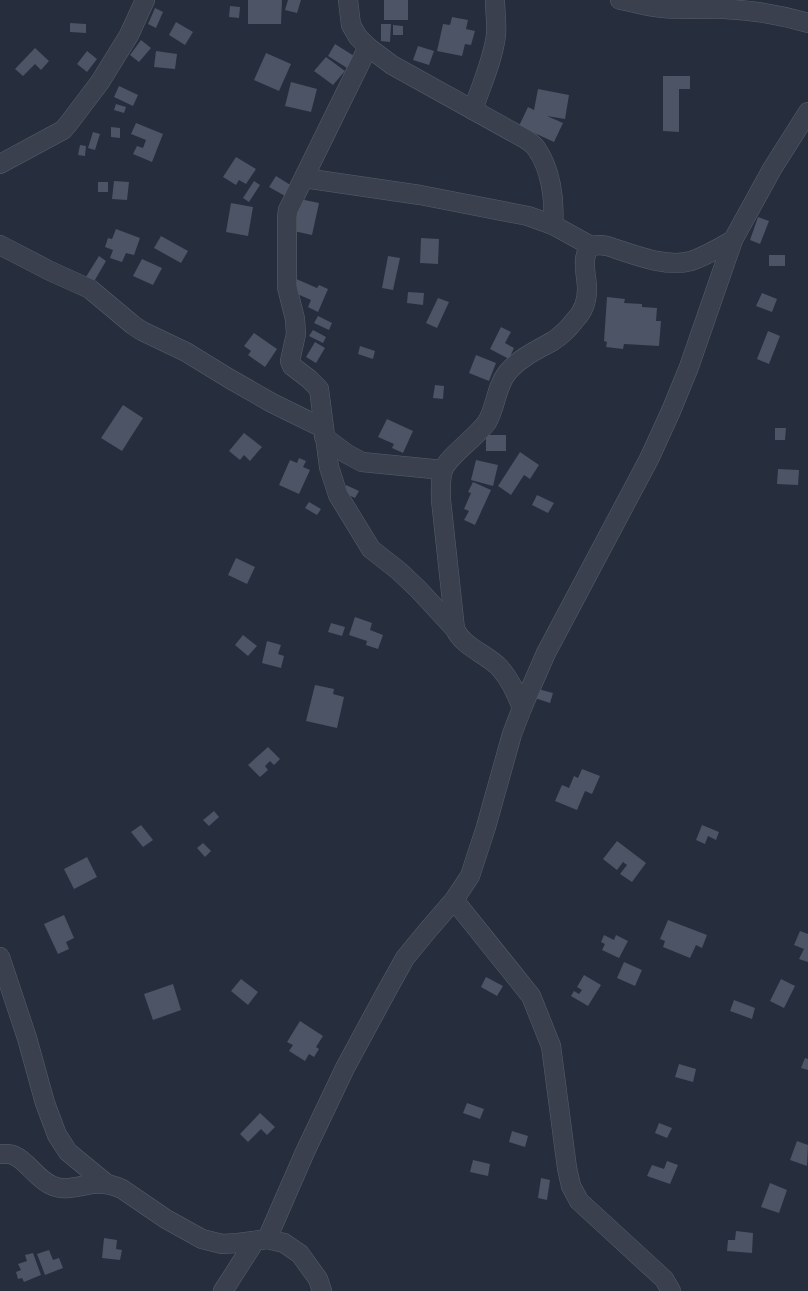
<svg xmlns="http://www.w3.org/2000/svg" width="808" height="1291" font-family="'Golos Text',sans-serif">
<rect width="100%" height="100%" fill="#262e3d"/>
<!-- building -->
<g fill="#4c5465">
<polygon points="248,0 282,0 281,24 248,24"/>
<polygon points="288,0 301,0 297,13 285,10"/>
<rect x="384" y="0" width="24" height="20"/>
<polygon points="230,6 240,7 239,18 229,17"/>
<polygon points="155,8 163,12 156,28 148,24"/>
<polygon points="452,17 468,20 466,29 475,31 471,45 465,44 462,56 437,51 443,24 450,25"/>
<polygon points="176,22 193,32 185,45 169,35"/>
<polygon points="70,23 86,24 86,33 70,32"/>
<polygon points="381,24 391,24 390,42 381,41"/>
<polygon points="393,25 403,26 403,35 393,35"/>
<polygon points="141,40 151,48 139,62 130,55"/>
<polygon points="335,44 354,56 347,68 328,56"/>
<polygon points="418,46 434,51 429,65 413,60"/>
<polygon points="35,48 49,61 41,70 35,64 23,76 15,69"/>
<polygon points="87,51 97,59 87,72 77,64"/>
<polygon points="156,51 177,54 175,69 154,67"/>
<polygon points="266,53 291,64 279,91 254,80"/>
<polygon points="326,57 345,71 333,85 314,71"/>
<polygon points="663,76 690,76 690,89 679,89 679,132 663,131"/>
<polygon points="291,82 317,89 311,112 285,106"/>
<polygon points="119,86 138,95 133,106 114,97"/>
<polygon points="538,89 569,95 565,119 547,116 563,123 554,142 519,126 528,107 534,110"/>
<polygon points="116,104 126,107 124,113 114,110"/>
<polygon points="136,123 163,134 152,162 133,154 137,146 143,148 146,140 131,134"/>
<polygon points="111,127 120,128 120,138 111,137"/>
<polygon points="93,132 100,134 95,150 88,148"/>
<polygon points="80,145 86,146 85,156 78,155"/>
<polygon points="236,157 256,169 246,184 239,180 236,185 223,177"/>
<polygon points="276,176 292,186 285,196 269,187"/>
<polygon points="114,181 129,182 127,200 112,199"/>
<polygon points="254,181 260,185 249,202 243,198"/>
<rect x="98" y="182" width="10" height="10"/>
<polygon points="295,198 319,203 312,235 289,230"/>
<polygon points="231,203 253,207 248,236 226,232"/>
<polygon points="758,217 769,221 760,244 750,240"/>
<polygon points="116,229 140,238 134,255 126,253 122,262 110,258 113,250 105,247 108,238 112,239"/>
<polygon points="161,236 188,251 181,263 154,248"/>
<polygon points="421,238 439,239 438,264 420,263"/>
<rect x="769" y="255" width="16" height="11"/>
<polygon points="99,256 106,261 92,285 84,280"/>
<polygon points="388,256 400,258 393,290 382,288"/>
<polygon points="142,259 162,268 153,285 133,276"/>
<polygon points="294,278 317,288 319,285 328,289 318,312 308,307 311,300 288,290"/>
<polygon points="408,292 424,293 423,305 407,303"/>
<polygon points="762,293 777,299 772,312 756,306"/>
<polygon points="607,297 625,299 624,303 642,304 642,307 657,308 656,321 661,321 659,346 624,344 623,349 606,347 607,342 604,341"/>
<polygon points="438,298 449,302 437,328 426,323"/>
<polygon points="318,316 332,323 329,330 314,323"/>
<polygon points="501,327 511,332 505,343 514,348 509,359 490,349"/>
<polygon points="313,330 326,337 323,343 309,336"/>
<polygon points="768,331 780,336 769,364 757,359"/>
<polygon points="254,333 277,349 265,367 248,355 251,351 244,346"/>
<polygon points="315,342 325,348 316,363 306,357"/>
<polygon points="360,346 375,351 373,359 358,354"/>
<polygon points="476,355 496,363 489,381 469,373"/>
<polygon points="435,385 444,386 443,399 433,398"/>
<polygon points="123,405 143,418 122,451 101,438"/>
<polygon points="387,419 413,431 403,453 392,448 394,444 378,437"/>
<polygon points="775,428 786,428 785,440 775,440"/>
<polygon points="244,433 262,447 250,461 244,455 240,460 229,451"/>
<rect x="486" y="435" width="20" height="16"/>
<polygon points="520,452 539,465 530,479 524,475 511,495 498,486"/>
<polygon points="299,458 306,461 303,467 310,470 299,494 279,485 290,460 297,463"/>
<polygon points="476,460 498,465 493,486 471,480"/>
<polygon points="778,469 799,470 798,485 777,484"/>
<polygon points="473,482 491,490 475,525 464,520 469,511 464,509 471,493 468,492"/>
<polygon points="346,485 359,491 355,498 342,492"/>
<polygon points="537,495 554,503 548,513 532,505"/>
<polygon points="309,502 321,509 317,515 305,508"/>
<polygon points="236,558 255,567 247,584 228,575"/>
<polygon points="355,617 372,623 370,630 383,635 378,649 366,645 367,641 349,635"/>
<polygon points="331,623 345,627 342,636 328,632"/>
<polygon points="243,635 257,646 248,656 235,645"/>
<polygon points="267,641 281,645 278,654 284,656 281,668 262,663"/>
<polygon points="315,685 334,689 333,694 344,697 337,728 306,721"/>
<polygon points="538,689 553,693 550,703 535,698"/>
<polygon points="268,747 280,759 274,765 270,761 265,766 268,770 260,777 248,765"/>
<polygon points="582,769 600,776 592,794 585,791 577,810 555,801 562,785 569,788 574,776 578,778"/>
<polygon points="214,811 219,817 209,826 203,820"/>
<polygon points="141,825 153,840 143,847 131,832"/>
<polygon points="702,825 719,832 716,840 708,836 705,844 696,840"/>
<polygon points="617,841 646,863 632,882 620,874 627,865 623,862 617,870 603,859"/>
<polygon points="203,843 211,851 205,857 197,848"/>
<polygon points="87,857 97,877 74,889 64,869"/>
<polygon points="64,915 74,938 66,942 69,949 58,954 44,924"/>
<polygon points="668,920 707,935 702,948 696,945 690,958 663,947 665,941 660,939"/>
<polygon points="800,931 808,934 808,962 799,959 804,949 794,945"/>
<polygon points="604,935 614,940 616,935 628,941 619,958 602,950 605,944 601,942"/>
<polygon points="624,962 642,970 635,986 617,978"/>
<polygon points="584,975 601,985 588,1006 571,996 574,991 579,994 582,990 577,987"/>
<polygon points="486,977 503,986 497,996 481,987"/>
<polygon points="241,979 258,992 248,1005 231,991"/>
<polygon points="781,979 795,986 784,1008 770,1001"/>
<polygon points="173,984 181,1010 153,1020 144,994"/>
<polygon points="734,1000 755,1008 752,1019 730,1011"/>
<polygon points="300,1021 323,1036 316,1047 319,1049 314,1057 309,1054 305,1061 289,1051 293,1045 287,1042"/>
<polygon points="805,1058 808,1059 808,1070 801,1068"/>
<polygon points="679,1064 696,1069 693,1082 675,1077"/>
<polygon points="467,1103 484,1109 480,1119 463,1113"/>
<polygon points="260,1113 275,1127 267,1135 261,1129 248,1142 240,1134"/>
<polygon points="659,1123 672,1128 667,1138 655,1133"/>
<polygon points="512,1131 528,1136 525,1147 509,1142"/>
<polygon points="797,1141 808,1145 807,1166 790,1160"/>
<polygon points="473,1160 490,1164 488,1176 470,1172"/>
<polygon points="667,1161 678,1165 670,1184 647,1176 652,1165 664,1169"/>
<polygon points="541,1178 550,1180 547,1200 538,1198"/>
<polygon points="770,1183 787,1190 779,1213 761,1207"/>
<polygon points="736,1231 753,1233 752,1253 727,1251 728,1240 735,1240"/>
<polygon points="104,1238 117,1240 116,1249 122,1250 120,1260 102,1258"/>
<polygon points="49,1250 53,1260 59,1258 63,1268 45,1275 37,1254"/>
<polygon points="33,1253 41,1275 24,1282 22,1278 18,1279 16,1272 21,1270 18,1264 27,1261 25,1255"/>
</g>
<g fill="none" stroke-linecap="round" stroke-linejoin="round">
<defs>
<g id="minor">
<path d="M348,0L351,25L358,37L368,47L392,65L520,136C526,139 532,143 536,148C551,169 555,200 553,225"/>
<path d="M620,0C631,2 643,5 654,7C677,11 701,8 724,9C752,10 781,15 808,23"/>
<polyline points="368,47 288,210 287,217 287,287 295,319 296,334 290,361 292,366 309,379 319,389 329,467 338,495 371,549 399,571 418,589 455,629"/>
<path d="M473,110C481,86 493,60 496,35C497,24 495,11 495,0"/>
<polyline points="0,164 63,130 69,123 100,82 129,35 145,0"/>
<polyline points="304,178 420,195 528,216 553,225 591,246"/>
<polyline points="0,245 50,271 90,289 133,325 142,331 186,352 230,379 272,403 323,428"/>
<polyline points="324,437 347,454 362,462 443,470"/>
<path d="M522,708C516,693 510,679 499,667C485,653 463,647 455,629L441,500C441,490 440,479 443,470C449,455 476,438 487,422C496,407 496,387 507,373C519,358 537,350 553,341C562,335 569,328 575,320C583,312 587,301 587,289C587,275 580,257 591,246L600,245L607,246C633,254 664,268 691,261C706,256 719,248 733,240"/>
<polyline points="454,900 531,996 551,1046 567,1168 571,1186 579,1201 664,1279 671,1291"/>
<polyline points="0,957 27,1038 45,1103 57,1135 68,1152 107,1184"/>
<path d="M0,1154C5,1154 11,1153 15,1156C27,1161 37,1179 51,1185C64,1192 78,1186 92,1184C103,1183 112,1184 122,1189L166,1219L202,1239L222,1244L238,1243L267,1239L284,1243L300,1254L318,1279L322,1291"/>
<polyline points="267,1239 305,1152 345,1068 385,994 405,958 428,930 454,900 470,876 486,827 512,734 522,708 546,653 649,459 671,411 689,367 733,240 772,169 808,112"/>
<polyline points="223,1291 255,1241"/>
</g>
</defs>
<!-- minor casing -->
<use href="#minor" stroke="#585e6b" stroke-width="20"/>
<!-- minor -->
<use href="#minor" stroke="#3a404d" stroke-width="19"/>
</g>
</svg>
